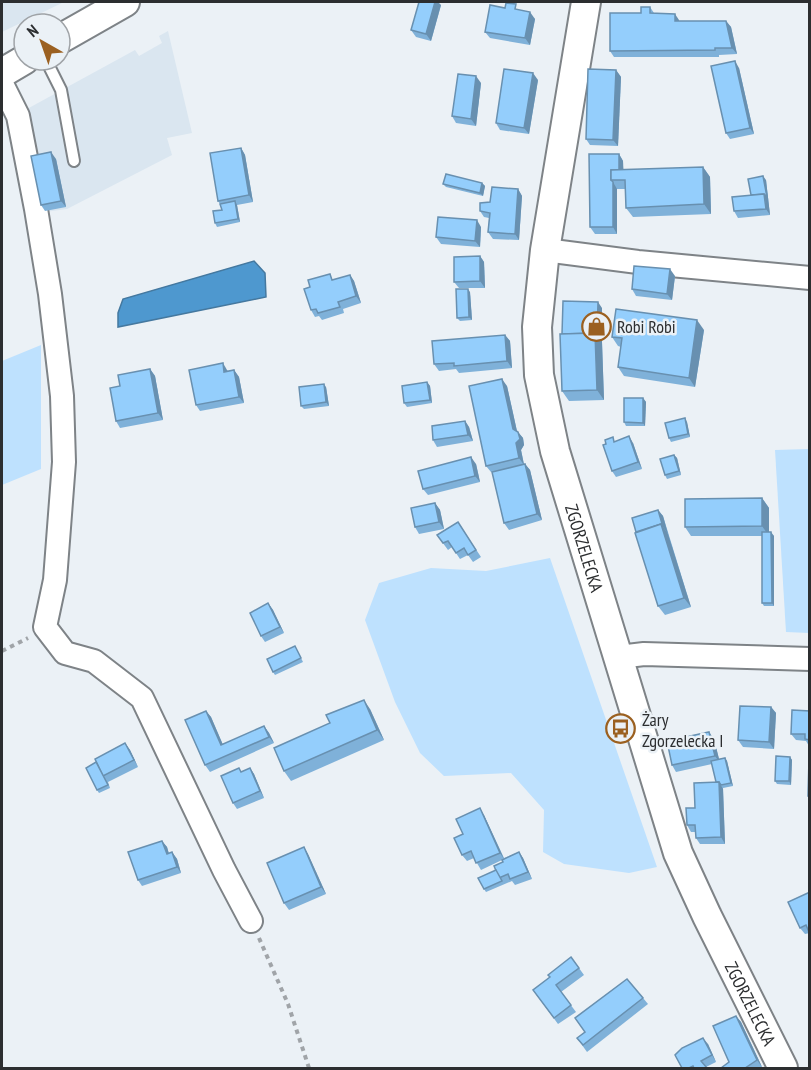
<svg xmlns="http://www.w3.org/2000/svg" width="811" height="1070" font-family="'PT Sans Narrow',sans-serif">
<rect width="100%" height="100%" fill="#ebf1f6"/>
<!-- built -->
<g fill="#dae6f0">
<polygon points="2,2 64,2 2,32"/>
<polygon points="168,31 192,133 167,138 172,155 67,209 45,212 27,109 135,50 139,56 162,43 159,36"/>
</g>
<!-- green -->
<g fill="#bee1fe">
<polygon points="41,345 41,469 2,485 2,361"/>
<polygon points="809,449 809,633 786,632 775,450"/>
<polygon points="550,558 657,867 629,873 564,864 543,852 544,810 511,773 444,776 420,753 395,702 365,620 379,583 431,568 486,571"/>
</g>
<!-- water -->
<polygon fill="#4e98cf" stroke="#44789f" stroke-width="1.5" points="254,261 265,273 266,297 118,327 118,313 123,299"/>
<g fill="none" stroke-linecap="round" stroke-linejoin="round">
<defs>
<polyline id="service" points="46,60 61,90 74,161"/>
<g id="minor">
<polyline points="2,84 18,116 36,209 50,294 62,396 64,462 55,580 45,627 65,653 94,661 142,698 224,870 251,921"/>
<polyline points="545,250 638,262 810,278"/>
<polyline points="619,657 644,654 810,659"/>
</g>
<g id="tertiary">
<path id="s1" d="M586,2L545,250L537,327L539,375L555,451L678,853L707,916L783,1068"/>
<polyline points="60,39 125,2"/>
<polyline points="2,73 24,60"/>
</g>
</defs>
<!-- service casing -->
<use href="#service" stroke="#7e8387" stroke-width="14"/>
<!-- minor casing -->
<use href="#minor" stroke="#7e8387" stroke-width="26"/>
<!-- tertiary casing -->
<use href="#tertiary" stroke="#7e8387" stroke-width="32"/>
<!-- path -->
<g stroke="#a0a4a8" stroke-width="4" stroke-dasharray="4.5 4.5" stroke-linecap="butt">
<polyline points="2,651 28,638"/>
<polyline points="259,938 288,1004 309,1068"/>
</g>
<!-- service -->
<use href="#service" stroke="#fff" stroke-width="10"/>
<!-- minor -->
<use href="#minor" stroke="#fff" stroke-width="22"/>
<!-- tertiary -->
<use href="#tertiary" stroke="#fff" stroke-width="28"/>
</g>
<!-- wall -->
<g fill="#7fb1d9">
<polygon points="441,5 431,41 416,37 411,30"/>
<polygon points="650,7 654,13 679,21 726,21 731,27 737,54 719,55 719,57 614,57 610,51 641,13"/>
<polygon points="520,10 535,19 530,45 490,38 485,32"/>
<polygon points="739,68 754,134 730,139 726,133"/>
<polygon points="616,70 621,77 618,146 590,145 586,139"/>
<polygon points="538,80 529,134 500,130 496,123"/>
<polygon points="481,83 476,126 456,123 452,116"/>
<polygon points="241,148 245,155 253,202 237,205 240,222 217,227 215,223 222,210 220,204 218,201"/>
<polygon points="619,154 623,161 623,170 703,167 710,177 711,214 633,217 626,208 625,189 617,189 617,234 595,234 590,227"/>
<polygon points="56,159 66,207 45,211 41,205"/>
<polygon points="766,180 770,215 738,218 734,211 751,195"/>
<polygon points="482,183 485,186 483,196 446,187 443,184"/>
<polygon points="518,189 522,196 519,240 493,239 488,232 489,218 484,217 480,211 490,202"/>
<polygon points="481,227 480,247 441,244 436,237"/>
<polygon points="480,256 484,262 485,288 459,288 454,282"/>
<polygon points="350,275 354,281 361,303 343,309 344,313 322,320 319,316 315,317 311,310 334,280"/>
<polygon points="675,276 672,300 636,296 632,289"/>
<polygon points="470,292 472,320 460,321 457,318"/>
<polygon points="602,308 602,342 604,400 569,401 562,391 562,334"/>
<polygon points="704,330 695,387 624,376 618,367 621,347 618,346 612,337"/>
<polygon points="505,335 510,341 512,368 459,373 456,369 439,371 434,364"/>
<polygon points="150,369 155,376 163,420 120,428 116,421 120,386"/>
<polygon points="227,370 228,371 234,370 239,377 244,403 200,411 196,405"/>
<polygon points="427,382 430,386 432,403 407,407 404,403"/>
<polygon points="507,386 517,431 523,438 524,445 521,450 524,464 525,464 530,470 542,520 509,530 504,523 492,472 491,472 486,466"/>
<polygon points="326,387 329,406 304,409 301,406"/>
<polygon points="643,398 646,402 645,426 626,426 624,422"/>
<polygon points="465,421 469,427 473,441 437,447 433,440"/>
<polygon points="687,422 690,437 671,442 669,438"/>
<polygon points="615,441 633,443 642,469 616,477 612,471"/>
<polygon points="674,455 677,458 681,475 667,479 665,475"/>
<polygon points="476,464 480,482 428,495 423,489"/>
<polygon points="762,498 769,508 769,532 774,536 774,606 764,606 762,603 762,536 691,536 685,527"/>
<polygon points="435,503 440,510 444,529 419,534 415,527"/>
<polygon points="658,510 663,516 691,607 665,615 658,606"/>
<polygon points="458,522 481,557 473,562 468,555 460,559 452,547 448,550 437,535"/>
<polygon points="268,603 273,610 284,633 265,642 261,636"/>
<polygon points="295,646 303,662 275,675 273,672"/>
<polygon points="771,707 776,713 774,749 743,747 738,740"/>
<polygon points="370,709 384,740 291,781 284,771 330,723"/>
<polygon points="206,711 211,717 223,745 264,726 269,733 274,743 210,772 205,765"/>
<polygon points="810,711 809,746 806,741 796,740 791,734"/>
<polygon points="714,739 719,759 725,758 727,761 733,786 723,788 725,844 700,844 696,838 695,832 691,832 687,825 695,808 716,782 712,764 676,772 672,765"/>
<polygon points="125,743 130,750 138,767 108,782 110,788 99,793 97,790 96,762"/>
<polygon points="790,757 792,760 791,785 777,784 775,781"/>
<polygon points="239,768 241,772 250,768 254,774 264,798 237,809 233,803"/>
<polygon points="484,815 504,858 519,852 523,858 532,879 515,885 512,881 486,892 484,889 496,870 503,862 502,860 481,870 474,858 467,861 462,855 463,834"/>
<polygon points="162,841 167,847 169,854 172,852 177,859 181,873 142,886 138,880"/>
<polygon points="304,847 308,854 326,894 289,910 284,903"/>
<polygon points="810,892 810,933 805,934 800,928"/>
<polygon points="571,957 584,975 561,992 576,1012 558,1024 533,990 550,977"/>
<polygon points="643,998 648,1004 587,1052 577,1038 585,1032"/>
<polygon points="736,1016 741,1022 762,1067 759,1068 721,1068 729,1062"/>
<polygon points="708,1044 716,1062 706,1067 707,1068 682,1068"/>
</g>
<!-- shaded-wall -->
<g fill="#6890b0">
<polygon points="435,2 438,2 441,5 431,41 426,34"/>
<polygon points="530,12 535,19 530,45 525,38"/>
<polygon points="675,14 679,20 679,27 675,21"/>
<polygon points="726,21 731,27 737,54 732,48"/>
<polygon points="735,61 739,68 754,134 750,128"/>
<polygon points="616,70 621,77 618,146 613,140"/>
<polygon points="533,73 538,80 529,134 524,128"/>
<polygon points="476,76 481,83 476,126 471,119"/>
<polygon points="241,148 245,155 253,202 249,195"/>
<polygon points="51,152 56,159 66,207 61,201"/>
<polygon points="619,154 623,161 624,180 619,174"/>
<polygon points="703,167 710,177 711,214 704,204"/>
<polygon points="763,176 766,180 770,215 766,209"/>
<polygon points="613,182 617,189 617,234 613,227"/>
<polygon points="482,183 485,186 483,196 480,193"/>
<polygon points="518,189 522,196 519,240 515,234"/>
<polygon points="235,201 237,205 240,222 238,219"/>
<polygon points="477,220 481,227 480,247 475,241"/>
<polygon points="480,256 484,262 485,288 480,281"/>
<polygon points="670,269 675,276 672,300 667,294"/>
<polygon points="350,275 354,281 361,303 356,296"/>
<polygon points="468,289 470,292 472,320 469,317"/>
<polygon points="598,302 602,308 602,342 604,400 597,390 595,333"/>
<polygon points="697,320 704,330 695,387 689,378"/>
<polygon points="505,335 510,341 512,368 507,361"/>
<polygon points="223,363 227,370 229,378 224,372"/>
<polygon points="150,369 155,376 163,420 158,413"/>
<polygon points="234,370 239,377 244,403 239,397"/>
<polygon points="502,379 507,386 518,436 513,429"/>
<polygon points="427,382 430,386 432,403 430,400"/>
<polygon points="324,384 326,387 329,406 326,402"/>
<polygon points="643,398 646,402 645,426 643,423"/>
<polygon points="685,418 687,422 690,437 688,434"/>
<polygon points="465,421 469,427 473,441 468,435"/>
<polygon points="518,432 523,438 524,445 521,450 524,465 519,458 516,443"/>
<polygon points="629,436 633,443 642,469 638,462"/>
<polygon points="674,455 677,458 681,475 679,471"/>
<polygon points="471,457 476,464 480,482 475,476"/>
<polygon points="525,464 530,470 542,520 537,514"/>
<polygon points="762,498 769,508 769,536 762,526"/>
<polygon points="435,503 440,510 444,529 439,522"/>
<polygon points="658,510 663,516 668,534 663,527"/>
<polygon points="661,524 668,534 691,607 684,598"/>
<polygon points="771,532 774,536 774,606 772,603"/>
<polygon points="268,603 273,610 284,633 280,627"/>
<polygon points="364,700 370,709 384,740 377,730"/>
<polygon points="771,707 776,713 774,749 769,742"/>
<polygon points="206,711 211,717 226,752 221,745"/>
<polygon points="264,726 269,733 274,743 269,737"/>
<polygon points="709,732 714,739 720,763 715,756"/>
<polygon points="125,743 130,750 138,767 134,760"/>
<polygon points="790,757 792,760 791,785 789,781"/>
<polygon points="725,758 727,761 733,786 731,783"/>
<polygon points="250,768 254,774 264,798 260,791"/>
<polygon points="719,782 723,789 725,844 721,837"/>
<polygon points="480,808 484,815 504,859 500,853"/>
<polygon points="162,841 167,847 171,861 167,854"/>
<polygon points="304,847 308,854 326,894 321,887"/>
<polygon points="172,852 177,859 181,873 177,867"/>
<polygon points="519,852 523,858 532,879 528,872"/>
<polygon points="736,1016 741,1022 762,1067 757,1060"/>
<polygon points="703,1038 708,1044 716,1062 712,1055"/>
</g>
<!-- building -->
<g fill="#94cefc" stroke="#6890b0" stroke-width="1.5">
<polygon points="419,2 435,2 426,34 411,30"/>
<polygon points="506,3 516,4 515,9 530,12 525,38 485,32 490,5 505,8"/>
<polygon points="641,7 650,7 650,13 675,14 675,21 726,21 732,48 715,48 715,50 610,51 610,13 641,13"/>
<polygon points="735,61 750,128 726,133 711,66"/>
<polygon points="504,69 533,73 524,128 496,123"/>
<polygon points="588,69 616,70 613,140 586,139"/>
<polygon points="458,74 476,76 471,119 452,116"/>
<polygon points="241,148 249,195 218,201 210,153"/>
<polygon points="51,152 61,201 41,205 31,156"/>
<polygon points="589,154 619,154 619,170 611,170 611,180 613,182 613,227 590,227"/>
<polygon points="703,167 704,204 626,208 625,180 611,180 611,170"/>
<polygon points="446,174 482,183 480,193 443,184"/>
<polygon points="763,176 767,197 764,194 751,195 748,179"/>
<polygon points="492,187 518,189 515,234 488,232 490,213 480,211 480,203 490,202"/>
<polygon points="764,194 766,209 734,211 732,197"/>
<polygon points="235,201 238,219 215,223 213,211 222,210 220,204"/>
<polygon points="438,217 477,220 475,241 436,237"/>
<polygon points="480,256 480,281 454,282 454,257"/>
<polygon points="634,266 670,269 667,294 632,289"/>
<polygon points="330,274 332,280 350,275 356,296 338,302 340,307 318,313 316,309 311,310 304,289 310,287 308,280"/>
<polygon points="456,289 468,289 469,317 457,318"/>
<polygon points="563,301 598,302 597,336 595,333 562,334"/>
<polygon points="616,309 697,320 689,378 618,367 622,338 612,337"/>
<polygon points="595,333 597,390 562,391 560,334"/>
<polygon points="505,335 507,361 454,366 454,363 434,364 432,341"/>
<polygon points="223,363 224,372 234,370 239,397 196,405 189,370"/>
<polygon points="150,369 158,413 116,421 110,388 120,386 118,375"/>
<polygon points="502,379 513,429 518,432 520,439 516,443 519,458 486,466 469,386"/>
<polygon points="427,382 430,400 404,403 402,386"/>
<polygon points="324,384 326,402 301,406 299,387"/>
<polygon points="624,398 643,398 643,423 624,422"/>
<polygon points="685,418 688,434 669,438 665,423"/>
<polygon points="465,421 468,435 433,440 432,426"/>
<polygon points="629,436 638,462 612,471 603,445 606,444 605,440 613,437 614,442"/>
<polygon points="674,455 679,471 665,475 660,459"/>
<polygon points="471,457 475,476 423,489 418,471"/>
<polygon points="525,464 537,514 504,523 492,472"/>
<polygon points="762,498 762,526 685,527 685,499"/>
<polygon points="435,503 439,522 415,527 411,508"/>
<polygon points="658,510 663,527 661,524 636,532 632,518"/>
<polygon points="458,522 476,550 468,555 464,548 456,553 448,541 443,543 437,535"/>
<polygon points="661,524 684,598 658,606 635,533"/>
<polygon points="762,532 771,532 772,603 762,603"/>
<polygon points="268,603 280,627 261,636 250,613"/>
<polygon points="295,646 301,658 273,672 267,659"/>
<polygon points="364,700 377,730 284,771 274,748 330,723 326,715"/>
<polygon points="740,706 771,707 769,742 738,740"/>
<polygon points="792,710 810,711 810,740 805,739 805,734 791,734"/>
<polygon points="206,711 221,745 264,726 269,737 205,765 185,720"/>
<polygon points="709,732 715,756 672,765 667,741"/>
<polygon points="125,743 134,760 103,776 95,759"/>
<polygon points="776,756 790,757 789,781 775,781"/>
<polygon points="725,758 731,783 721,785 719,782 716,782 711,761"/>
<polygon points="809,759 810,759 810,796 808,796"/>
<polygon points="96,762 108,785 97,790 86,768"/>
<polygon points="239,768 241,772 250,768 260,791 233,803 221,776"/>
<polygon points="719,782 721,837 696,838 695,825 687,825 686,808 695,808 694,783"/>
<polygon points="480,808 500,853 476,863 471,851 462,855 454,838 463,834 456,819"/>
<polygon points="162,841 167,854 172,852 177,867 138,880 128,852"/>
<polygon points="304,847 321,887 284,903 267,863"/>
<polygon points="519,852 528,872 510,879 508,874 499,878 494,866 503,862 502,860"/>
<polygon points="496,870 502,881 484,889 478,878"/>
<polygon points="810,892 810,932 809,932 806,925 800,928 788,902"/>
<polygon points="571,957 579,968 556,985 571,1005 554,1018 533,990 550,977 548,975"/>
<polygon points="627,979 643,998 583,1045 577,1038 585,1032 575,1018"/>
<polygon points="736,1016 757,1060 745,1068 721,1068 729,1062 713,1026"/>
<polygon points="703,1038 712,1055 701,1061 707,1068 694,1068 693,1066 689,1068 682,1068 675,1055 682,1048"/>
</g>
<!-- icons -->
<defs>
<symbol id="shop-ring" viewBox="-11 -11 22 22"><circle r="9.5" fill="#ebf1f6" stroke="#9b6020" stroke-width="1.5"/><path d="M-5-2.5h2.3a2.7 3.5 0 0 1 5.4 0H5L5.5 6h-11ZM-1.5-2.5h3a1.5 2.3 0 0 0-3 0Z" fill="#9b6020"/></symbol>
<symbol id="bus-ring" viewBox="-11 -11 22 22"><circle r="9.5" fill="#ebf1f6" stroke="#9b6020" stroke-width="1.5"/><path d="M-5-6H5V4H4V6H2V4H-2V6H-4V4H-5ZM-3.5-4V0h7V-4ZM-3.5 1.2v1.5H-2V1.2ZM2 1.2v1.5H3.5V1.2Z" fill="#9b6020"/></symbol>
</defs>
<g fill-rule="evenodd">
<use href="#shop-ring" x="580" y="310" width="33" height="33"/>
<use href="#bus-ring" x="604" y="712" width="33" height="33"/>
</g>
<g text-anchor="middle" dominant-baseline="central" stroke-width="5" stroke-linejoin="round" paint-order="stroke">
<!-- poi labels -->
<g font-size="18" fill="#2c2e30" stroke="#ebf1f6" text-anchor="start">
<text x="617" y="326">Robi Robi</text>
<text x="642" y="719">Żary<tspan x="642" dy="21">Zgorzelecka I</tspan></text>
</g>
<!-- street labels -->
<g font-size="18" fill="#2c2e30" stroke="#ebf1f6">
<text stroke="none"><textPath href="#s1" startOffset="556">ZGORZELECKA</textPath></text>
<text stroke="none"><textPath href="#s1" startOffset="1042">ZGORZELECKA</textPath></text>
</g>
</g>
<!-- border -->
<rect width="811" height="1070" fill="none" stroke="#2c2e30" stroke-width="6"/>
<!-- north arrow -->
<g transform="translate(42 42) rotate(320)"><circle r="28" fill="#ebf1f6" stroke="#9fa3a7" stroke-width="1.5"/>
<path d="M0-4.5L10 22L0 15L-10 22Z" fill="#9b6020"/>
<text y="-9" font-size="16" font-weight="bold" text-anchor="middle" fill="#2c2e30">N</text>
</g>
</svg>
